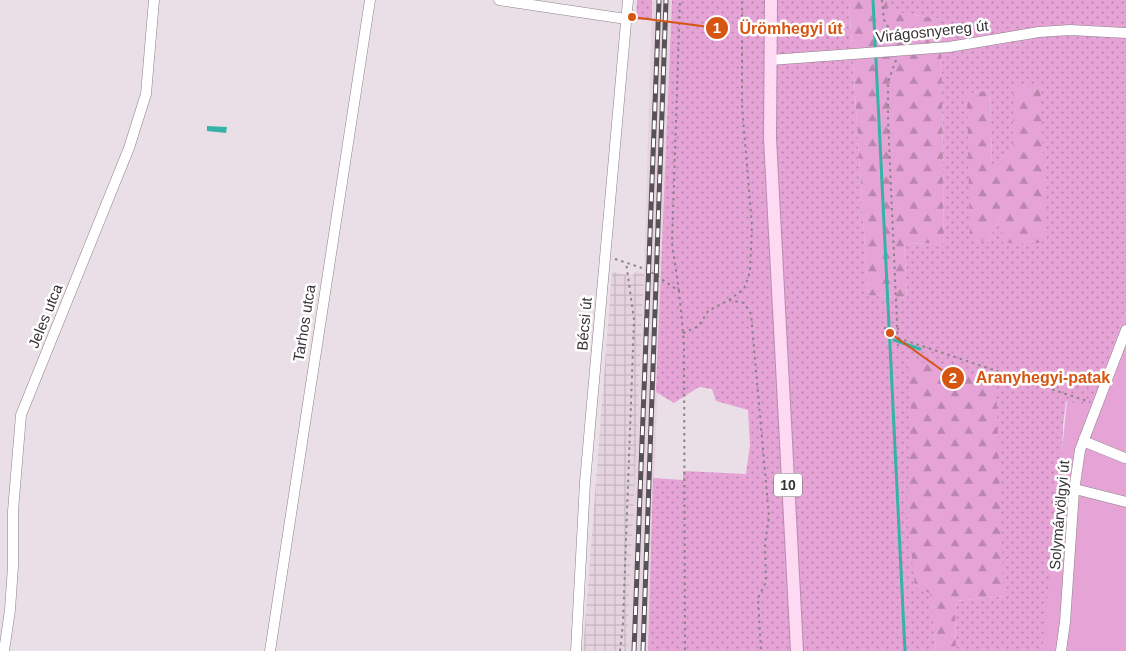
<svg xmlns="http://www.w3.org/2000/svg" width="1126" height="651" font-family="Arial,sans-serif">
<defs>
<pattern id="industrial-grid" width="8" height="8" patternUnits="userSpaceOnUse" patternTransform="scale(1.25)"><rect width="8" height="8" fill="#e5d3e0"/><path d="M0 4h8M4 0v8" fill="none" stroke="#c5b6c1"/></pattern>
<pattern id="grass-dots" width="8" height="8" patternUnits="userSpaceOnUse" patternTransform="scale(1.25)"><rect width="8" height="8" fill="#e5a4d5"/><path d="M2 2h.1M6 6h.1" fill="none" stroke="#ba86ae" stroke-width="1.8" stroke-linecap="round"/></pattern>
<pattern id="forest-firs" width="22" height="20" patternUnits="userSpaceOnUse" patternTransform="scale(1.25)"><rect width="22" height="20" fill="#e5a4d5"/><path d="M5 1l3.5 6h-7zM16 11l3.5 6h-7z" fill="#ba86ae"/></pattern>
<pattern id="water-ripples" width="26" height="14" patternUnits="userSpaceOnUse" patternTransform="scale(1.25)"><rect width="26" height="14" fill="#34b3a6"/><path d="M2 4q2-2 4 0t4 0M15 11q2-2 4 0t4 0" fill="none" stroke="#2d9288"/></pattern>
</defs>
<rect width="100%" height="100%" fill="#eadfe7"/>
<!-- built -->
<polygon fill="#e5d3e0" points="652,0 672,0 648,651 627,651 644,273"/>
<!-- industrial -->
<polygon fill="url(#industrial-grid)" points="637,271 644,273 627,651 583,651 612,272 632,276"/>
<!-- grass -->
<g fill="url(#grass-dots)" fill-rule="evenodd">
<polygon points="637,0 652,0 652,20 636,20"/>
<path d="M672,0H849L868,295L907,298L904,244L944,243L941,19L887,11V0H1126V312L1090,408L1066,401L1063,425L1056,651H956L955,601L1004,596L908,359L936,651H648L653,478L683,480V471L746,474L750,445L748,410L716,401L712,389L699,387L674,403L656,392ZM1013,87L1039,243L1001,216L988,241L967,94L990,90L992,164H1001L1013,149Z"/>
</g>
<!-- forest -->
<g fill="url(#forest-firs)">
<polygon points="849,0 887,0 888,11 941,19 944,243 904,244 907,298 868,295"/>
<polygon points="1040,86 1047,239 1039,243 1003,243 1001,216 988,241 970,240 967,94 990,90 992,164 1000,164 1013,149 1013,87"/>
<polygon points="908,358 996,386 1004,596 955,601 956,651 936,651 930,593 915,587 907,511 911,408"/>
</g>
<!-- garden -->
<polygon fill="#e5a4d5" points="1126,312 1126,651 1042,651 1067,401 1090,407"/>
<!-- water -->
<polygon fill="url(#water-ripples)" points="207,126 227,127 226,133 207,131"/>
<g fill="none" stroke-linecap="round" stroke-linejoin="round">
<!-- stream -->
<g stroke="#34b3a6" stroke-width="3">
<polyline points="873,0 905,651"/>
<polyline points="894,340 920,349"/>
</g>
<defs>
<g id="minor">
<polyline points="499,0 626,19"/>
<polyline points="770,60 949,47 1039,32 1070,30 1126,33"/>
<polyline points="1084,439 1088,443 1125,458"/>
<polyline points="1075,489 1126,502"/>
<polyline points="4,651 10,610 13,566 13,511 21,415 129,148 146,94 154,0"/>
<polyline points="270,651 370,0"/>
<polyline points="576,651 585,482 628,0"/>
<polyline points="1061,651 1065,622 1074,491 1080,450 1126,330"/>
</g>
<polyline id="major" points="771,0 770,138 797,651"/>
</defs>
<!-- minor casing -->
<use href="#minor" stroke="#8b8189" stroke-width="11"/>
<!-- major casing -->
<use href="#major" stroke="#b78eac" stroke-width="14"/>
<!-- path -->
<g stroke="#8a8388" stroke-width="2" stroke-dasharray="2.5 4" stroke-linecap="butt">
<polyline points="882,0 884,20 897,41"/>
<polyline points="896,60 888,82 888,120 898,346"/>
<polyline points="615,259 648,270 679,291 684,343 685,651"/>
<polyline points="679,291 672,243 680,0"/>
<polyline points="729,300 744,303 751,314 769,517 765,543 766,582 758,598 761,651"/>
<polyline points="884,328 899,329"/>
<polyline points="683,333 699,326 708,311 729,300 744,289 750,272 752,226 742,106 742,0"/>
<polyline points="898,338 1090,402"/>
<polyline points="620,651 623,623 634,320 626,262"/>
</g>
<!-- minor -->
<use href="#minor" stroke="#fff" stroke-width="10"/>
<!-- major -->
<use href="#major" stroke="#fdd9f4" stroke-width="12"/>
<defs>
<g id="rail">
<polyline points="634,651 659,0"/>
<polyline points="643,651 666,0"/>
</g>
</defs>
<!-- rail casing -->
<use href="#rail" stroke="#585256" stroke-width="5"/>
<!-- rail -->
<use href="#rail" stroke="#fff" stroke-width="3" stroke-dasharray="9" stroke-linecap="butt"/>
</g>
<g text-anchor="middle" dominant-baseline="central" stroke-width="5" stroke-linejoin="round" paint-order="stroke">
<!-- shield labels -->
<rect fill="#fff" stroke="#727072" stroke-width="1" x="774" y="473.5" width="28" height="23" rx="4"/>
<g font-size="14" font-weight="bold" fill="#363235">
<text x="788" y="485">10</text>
</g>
<!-- street labels -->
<g font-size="15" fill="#363235" stroke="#fff">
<text transform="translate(932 31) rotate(-6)">Virágosnyereg út</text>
<text transform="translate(45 316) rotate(-68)">Jeles utca</text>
<text transform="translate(304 323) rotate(-81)">Tarhos utca</text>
<text transform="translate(584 324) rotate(-85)">Bécsi út</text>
<text transform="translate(1059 515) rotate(-85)">Solymárvölgyi út</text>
</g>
</g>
<!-- callouts -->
<path fill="none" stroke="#d65510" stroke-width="2" d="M632 17L717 28M890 333L953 378"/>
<g fill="#d65510" stroke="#fff" stroke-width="2">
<circle cx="632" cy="17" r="5"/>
<circle cx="890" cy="333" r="5"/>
<circle cx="717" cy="28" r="12"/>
<circle cx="953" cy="378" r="12"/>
</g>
<g font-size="15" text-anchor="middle" font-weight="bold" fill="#fff">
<text x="717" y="33">1</text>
<text x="953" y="383">2</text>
</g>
<g font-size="16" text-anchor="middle" font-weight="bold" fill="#d65510" stroke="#fff" stroke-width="5" stroke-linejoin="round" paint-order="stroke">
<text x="791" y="34">Ürömhegyi út</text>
<text x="1043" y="383">Aranyhegyi-patak</text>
</g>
</svg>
